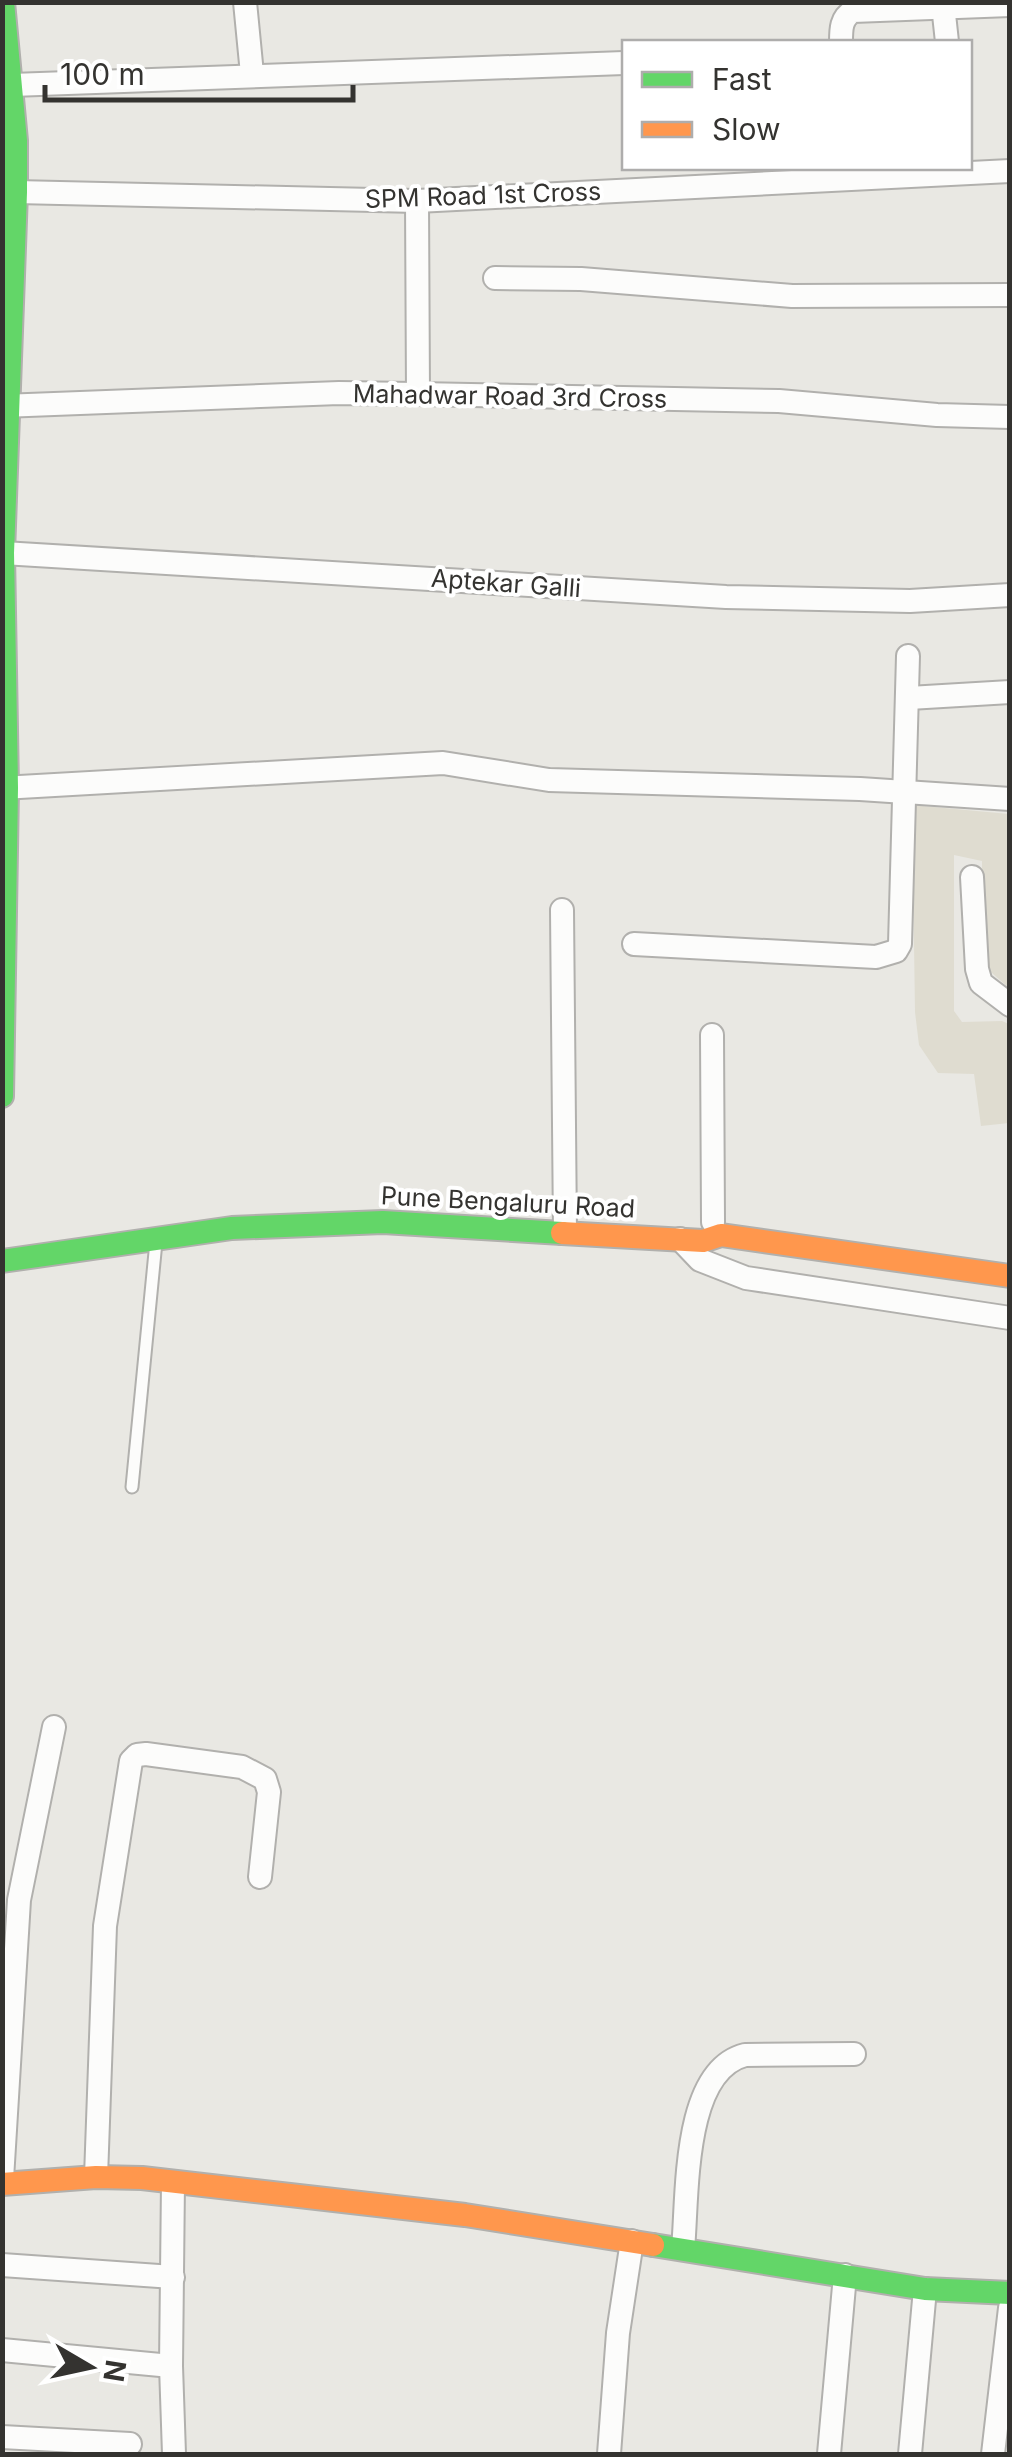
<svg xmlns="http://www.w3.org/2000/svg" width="1012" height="2457" font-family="Inter,sans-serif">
<rect width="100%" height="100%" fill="#e9e8e3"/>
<!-- built -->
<polygon fill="#dfdcd0" points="912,805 1009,814 1009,988 991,972 982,952 982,861 954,855 954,1011 962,1022 1002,1021 1009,1024 1009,1123 981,1126 974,1074 938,1073 919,1045 915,1012"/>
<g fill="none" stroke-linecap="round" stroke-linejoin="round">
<defs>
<polyline id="lane" points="132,1487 156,1242"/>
<g id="street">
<polyline points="245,2 252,74"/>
<polyline points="943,5 947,42"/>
<path d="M841,42C841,29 841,18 853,11L1010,5"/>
<polyline points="12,85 624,63"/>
<polyline points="16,192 417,201 1010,171"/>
<polyline points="417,201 418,394"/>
<polyline points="495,278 581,279 792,296 1010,295"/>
<polyline points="2,406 339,393 418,394 779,401 937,415 1010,417"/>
<polyline points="3,553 726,597 910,601 1010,595"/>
<polyline points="909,698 1010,692"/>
<polyline points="2,788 443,763 549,780 860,789 1010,799"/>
<polyline points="972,877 977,969 981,983 1010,1005"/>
<polyline points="562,910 565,1232"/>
<polyline points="634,944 876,957 896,951 900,944 908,656"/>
<polyline points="712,1035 713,1222"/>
<polyline points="680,1239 700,1260 746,1278 1010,1318"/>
<polyline points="96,2177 105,1926 131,1761 137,1755 146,1754 242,1767 265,1779 269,1792 260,1877"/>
<polyline points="2,2179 19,1900 54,1727"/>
<polyline points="173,2182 171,2366 174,2454"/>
<path d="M683,2249C688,2196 682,2071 745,2055L854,2054"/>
<polyline points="2,2265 173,2277"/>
<polyline points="2,2350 171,2366"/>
<polyline points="2,2437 130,2444"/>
<polyline points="609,2454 618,2333 632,2241"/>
<polyline points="829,2454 845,2275"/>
<polyline points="910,2454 925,2289"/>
<polyline points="993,2454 1010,2308"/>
</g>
<g id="fast">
<polyline points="2,1096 7,788 3,553 16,192 16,141 3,2"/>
<polyline points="2,1261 232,1228 383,1222 562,1233"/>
<polyline points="653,2245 925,2289 1010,2293"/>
</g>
<g id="slow">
<polyline points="562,1233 703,1241 721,1235 1010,1276"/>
<polyline points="2,2184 96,2177 142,2178 465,2215 653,2245"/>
</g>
</defs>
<!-- lane casing -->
<use href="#lane" stroke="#b1b0ad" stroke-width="15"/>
<!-- street casing -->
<use href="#street" stroke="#b1b0ad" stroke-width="26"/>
<!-- fast casing -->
<use href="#fast" stroke="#b1b0ad" stroke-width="26"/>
<!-- slow casing -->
<use href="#slow" stroke="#b1b0ad" stroke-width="26"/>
<!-- lane -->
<use href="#lane" stroke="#fcfcfb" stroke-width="11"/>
<!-- street -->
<use href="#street" stroke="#fcfcfb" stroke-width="22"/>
<!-- fast -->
<use href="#fast" stroke="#63d668" stroke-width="22"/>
<!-- slow -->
<use href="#slow" stroke="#ff974d" stroke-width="22"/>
</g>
<g text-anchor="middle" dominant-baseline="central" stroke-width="8" stroke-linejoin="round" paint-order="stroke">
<!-- street labels -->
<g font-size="25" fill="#343330" stroke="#fff">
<text transform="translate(483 195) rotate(-2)">SPM Road 1st Cross</text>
<text transform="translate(510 396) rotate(1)">Mahadwar Road 3rd Cross</text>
<text transform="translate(506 583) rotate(4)">Aptekar Galli</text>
<text transform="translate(508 1202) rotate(3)">Pune Bengaluru Road</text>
</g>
</g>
<!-- border -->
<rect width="1012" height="2457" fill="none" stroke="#343330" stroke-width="10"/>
<!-- legend -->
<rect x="622" y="40" width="350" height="130" fill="#ffffff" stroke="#aeadac" stroke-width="2.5"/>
<rect x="642" y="72" width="50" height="15" fill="#63d668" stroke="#aeadac" stroke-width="2.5"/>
<text x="712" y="90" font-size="30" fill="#343330">Fast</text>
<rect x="642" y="122" width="50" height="15" fill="#ff974d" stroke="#aeadac" stroke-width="2.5"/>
<text x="712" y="140" font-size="30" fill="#343330">Slow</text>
<!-- north arrow -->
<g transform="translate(90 2367) rotate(99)" stroke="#ffffff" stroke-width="8" paint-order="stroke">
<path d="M0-8L18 38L0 25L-18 38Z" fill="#343330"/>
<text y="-15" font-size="28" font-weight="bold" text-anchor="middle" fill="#343330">N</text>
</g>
<!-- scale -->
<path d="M45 85v15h308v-15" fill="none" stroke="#343330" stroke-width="5"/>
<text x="60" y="85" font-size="30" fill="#343330" stroke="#ffffff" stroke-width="8" paint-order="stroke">100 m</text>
</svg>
